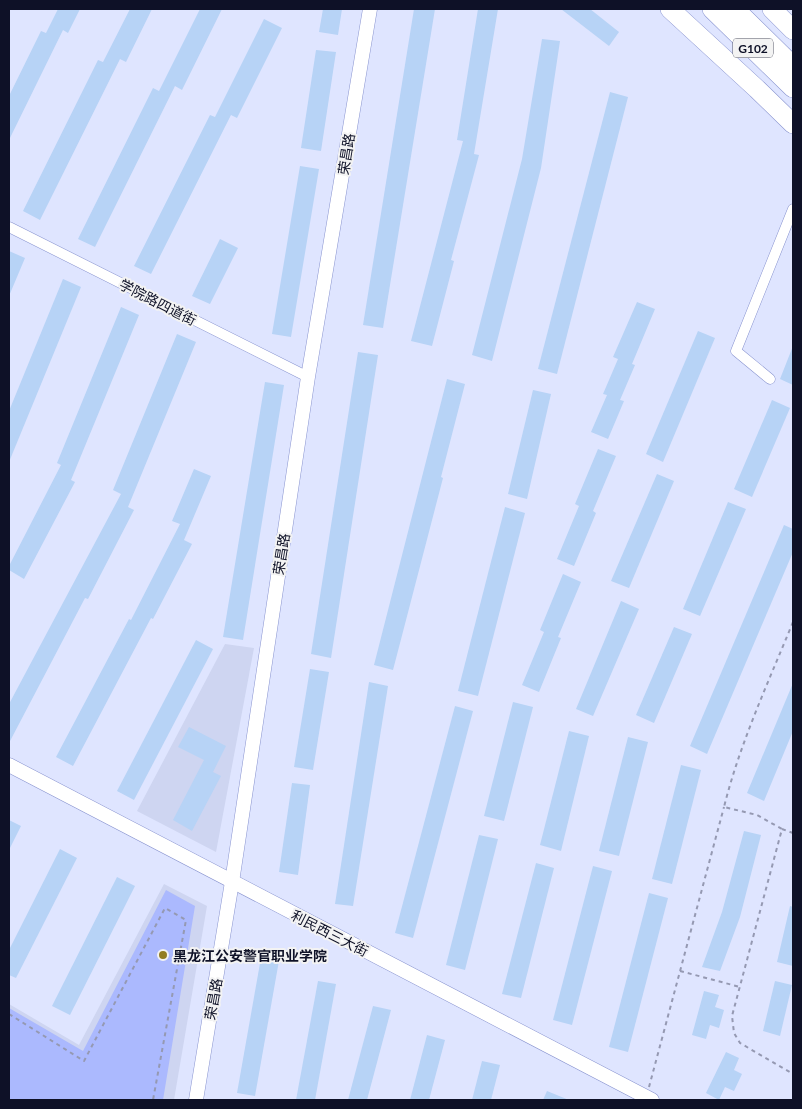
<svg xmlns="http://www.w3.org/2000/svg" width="802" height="1109" font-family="Lato,'Noto Sans SC',sans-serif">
<rect width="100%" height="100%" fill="#dfe5ff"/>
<!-- built -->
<g fill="#ced5f1">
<polygon points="225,644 254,648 216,852 137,811"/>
<polygon points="164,884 207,906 174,1100 9,1100 9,1004 79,1045"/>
</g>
<!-- green -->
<polygon fill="#abb9fe" points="166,890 195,906 163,1100 9,1100 9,1008 83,1051"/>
<!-- building -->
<g fill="#b7d3f6">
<polygon points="58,9 80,9 68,33 63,30 9,140 9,96 41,31 46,33"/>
<polygon points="130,9 152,9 126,62 120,59 40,220 23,211 98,60 103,62"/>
<polygon points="200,9 222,9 182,90 175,86 95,247 78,239 153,88 159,91"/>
<polygon points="323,9 342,9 338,35 319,32"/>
<polygon points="414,9 435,9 383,328 363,325"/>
<polygon points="478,9 498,9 474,154 479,155 451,260 454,261 432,346 411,341 463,141 457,140"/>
<polygon points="561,9 590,9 619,32 609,46"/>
<polygon points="264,19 282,28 237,118 231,115 151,274 134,266 210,115 215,117"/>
<polygon points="542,39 560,41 541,168 492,361 472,355 522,159"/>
<polygon points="316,50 336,52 321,151 301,148"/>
<polygon points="610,92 628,97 557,374 538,369"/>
<polygon points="300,166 319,169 291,337 272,334"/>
<polygon points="220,239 238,248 210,304 192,296"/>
<polygon points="9,251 25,258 9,296"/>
<polygon points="63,279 81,287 9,462 9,411"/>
<polygon points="637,302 655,309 632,364 635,365 620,400 624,401 608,439 591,432 607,395 603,394 618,359 613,357"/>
<polygon points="121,307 139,315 71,480 75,482 24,579 9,570 9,566 61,465 57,463"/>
<polygon points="698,331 715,338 663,462 646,454"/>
<polygon points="177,334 196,342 128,507 134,510 88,599 85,598 9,743 9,704 121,494 113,490"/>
<polygon points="793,346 793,385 780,379"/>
<polygon points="358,352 378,355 331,658 311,654"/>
<polygon points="447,379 465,384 441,477 443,478 393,670 374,665"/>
<polygon points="265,382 284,385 243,640 223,637"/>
<polygon points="533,390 551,394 527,499 508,494"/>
<polygon points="772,400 790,408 752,497 734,489"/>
<polygon points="598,449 616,456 593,511 596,513 574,566 557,559 579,506 575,504"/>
<polygon points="194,469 211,476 184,540 192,544 153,619 151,618 73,766 56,757 129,619 131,620 180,524 172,521"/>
<polygon points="657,474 674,481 629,588 611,581"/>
<polygon points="728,502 746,509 700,616 683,609"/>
<polygon points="505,507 525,513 478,696 458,691"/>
<polygon points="784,525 793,529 793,552 707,754 690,746"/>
<polygon points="563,574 581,582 558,637 561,638 539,692 522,685 544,632 540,630"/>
<polygon points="621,601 639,609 593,716 576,709"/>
<polygon points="674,627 692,634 654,723 636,715"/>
<polygon points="196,640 213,649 134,800 117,791"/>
<polygon points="310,669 329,672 313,770 294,767"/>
<polygon points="369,682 388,686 353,906 335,904"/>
<polygon points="793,683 793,731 764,801 747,793"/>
<polygon points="513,702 533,707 504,821 484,816"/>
<polygon points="455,706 473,711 413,938 395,933"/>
<polygon points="189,727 226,746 213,772 221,776 192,831 173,820 204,760 178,747"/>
<polygon points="569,731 589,736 561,851 540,845"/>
<polygon points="628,737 648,742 619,856 599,851"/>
<polygon points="681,765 701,770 672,884 652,879"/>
<polygon points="292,783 310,785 298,875 279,872"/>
<polygon points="9,820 21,826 9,850"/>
<polygon points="744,831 761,835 740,917 720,971 702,967 722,912"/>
<polygon points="479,835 498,839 465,970 446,965"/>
<polygon points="60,849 77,858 16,978 9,975 9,950"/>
<polygon points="536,863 554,868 521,998 502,994"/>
<polygon points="593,866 612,871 572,1025 553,1020"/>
<polygon points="117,877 135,886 70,1015 52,1006"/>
<polygon points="649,893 668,898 628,1052 609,1047"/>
<polygon points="790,906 793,907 793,966 777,962"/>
<polygon points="262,952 280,955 255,1096 237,1093"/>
<polygon points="318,981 336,984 315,1100 296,1100"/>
<polygon points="775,981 792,985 780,1036 763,1031"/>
<polygon points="704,991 719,995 715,1007 724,1010 719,1028 710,1025 706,1039 692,1035"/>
<polygon points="373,1006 391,1010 367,1100 348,1100"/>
<polygon points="427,1035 445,1040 429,1100 410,1100"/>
<polygon points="726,1052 739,1058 734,1070 742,1074 734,1091 725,1087 719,1100 706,1093"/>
<polygon points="482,1061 500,1065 491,1100 472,1100"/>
<polygon points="547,1091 569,1100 543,1100"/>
</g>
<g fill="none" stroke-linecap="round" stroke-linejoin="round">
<defs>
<g id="street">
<polyline points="9,227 308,377"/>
<polyline points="770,379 736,351 793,209"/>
</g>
<g id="secondary">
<polyline points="9,765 652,1100"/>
<polyline points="196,1100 232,882 308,377 370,9"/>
</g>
<g id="highway">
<polyline points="670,9 757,89 793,124"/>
<polyline points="712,9 793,88"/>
<polyline points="735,9 793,66"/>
<polyline points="772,9 793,30"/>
</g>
</defs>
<!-- street casing -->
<use href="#street" stroke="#8893cf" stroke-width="11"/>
<!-- secondary casing -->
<use href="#secondary" stroke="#8893cf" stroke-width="15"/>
<!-- highway casing -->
<use href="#highway" stroke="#8893cf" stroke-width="20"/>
<!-- path -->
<g stroke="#9599b2" stroke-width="2" stroke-dasharray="4 4" stroke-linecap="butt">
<path d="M793,622C768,683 740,743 724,807L757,815L782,829L732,1016L734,1033L740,1043L793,1074"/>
<polyline points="782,829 793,833"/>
<polyline points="680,971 740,987"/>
<polyline points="9,1014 84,1061 165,908 186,920 153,1100"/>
<polyline points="649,1087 724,807"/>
</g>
<!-- street -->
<use href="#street" stroke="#fff" stroke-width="10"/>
<!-- secondary -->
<use href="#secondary" stroke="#fff" stroke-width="14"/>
<!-- highway -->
<use href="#highway" stroke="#fff" stroke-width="19"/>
</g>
<!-- markers -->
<circle fill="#927d23" stroke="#f3f3f3" stroke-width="2" cx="163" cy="955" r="5"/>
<g text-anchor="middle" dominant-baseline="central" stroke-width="4" stroke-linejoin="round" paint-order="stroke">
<!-- shield labels -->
<rect fill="#f3f3f3" stroke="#535564" stroke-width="1" x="733" y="38.5" width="40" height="19" rx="4"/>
<g font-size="12" font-weight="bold" fill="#0e1127">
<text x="753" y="48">G102</text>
</g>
<!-- street labels -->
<g font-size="14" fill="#0e1127" stroke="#f3f3f3">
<text transform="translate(346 154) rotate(-81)">荣昌路</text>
<text transform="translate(158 302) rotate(27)">学院路四道街</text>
<text transform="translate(281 554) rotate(-81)">荣昌路</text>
<text transform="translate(330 933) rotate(27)">利民西三大街</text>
<text transform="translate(213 999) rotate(-80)">荣昌路</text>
</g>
<!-- poi labels -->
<g font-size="14" font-weight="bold" fill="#0e1127" stroke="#f3f3f3" text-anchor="start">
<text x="173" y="955">黑龙江公安警官职业学院</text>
</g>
</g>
<!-- border -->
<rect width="802" height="1109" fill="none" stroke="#0e1127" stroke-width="20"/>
</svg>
